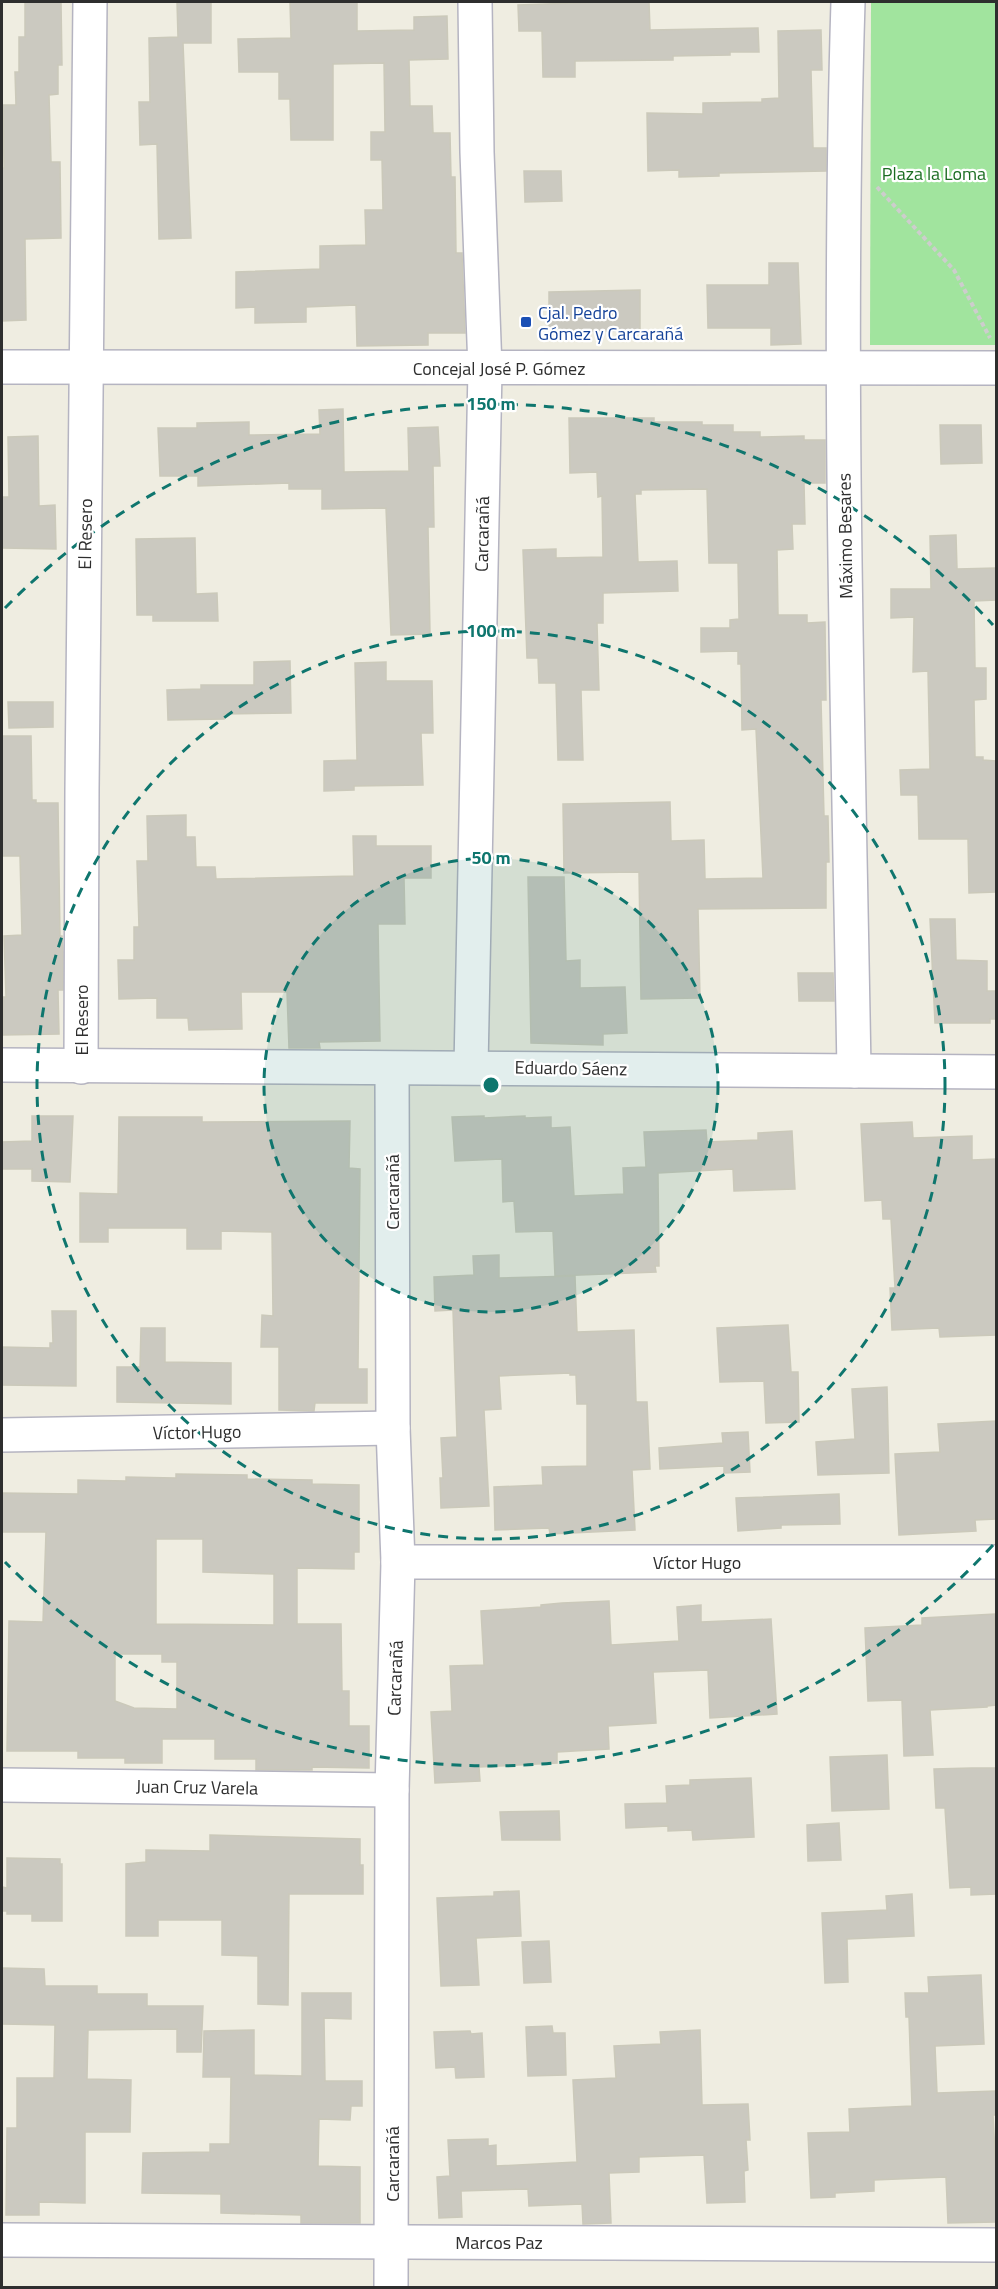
<svg xmlns="http://www.w3.org/2000/svg" width="998" height="2289" font-family="'Titillium Web',sans-serif">
<rect width="100%" height="100%" fill="#efede1"/>
<!-- green -->
<polygon fill="#a1e49e" points="871,2 996,2 996,345 870,345"/>
<!-- building -->
<g fill="#cbc9c0" stroke="#cbc9ba" stroke-width="1.5" fill-rule="evenodd">
<polygon points="25,2 61,2 62,65 58,65 58,94 49,95 51,162 60,162 61,238 25,239 26,320 2,321 2,168 4,168 3,105 16,105 15,72 19,72 19,37 25,37"/>
<polygon points="177,2 211,2 211,43 183,43 191,238 159,239 157,144 140,145 139,102 150,102 149,38 178,37"/>
<polygon points="290,2 357,2 357,31 414,30 414,17 447,16 448,59 409,60 410,106 432,106 433,133 450,133 451,177 455,177 456,253 462,253 465,333 428,333 428,345 357,346 356,305 306,307 306,322 255,323 255,307 236,308 236,272 320,269 320,246 366,245 365,210 383,210 382,160 371,160 371,132 385,132 384,63 333,64 333,140 291,140 290,99 279,99 279,72 239,72 238,39 291,38"/>
<polygon points="601,2 649,2 650,30 758,28 759,52 730,52 730,55 673,56 673,60 575,61 575,77 543,77 542,31 519,31 518,5"/>
<polygon points="821,30 822,70 811,70 813,148 826,148 826,171 719,173 719,176 679,177 679,170 648,171 647,113 703,114 703,103 762,102 762,99 779,98 778,31"/>
<polygon points="524,171 561,171 562,201 525,202"/>
<polygon points="769,263 798,263 801,344 771,345 771,328 708,328 707,285 769,285"/>
<polygon points="640,290 640,331 549,332 549,292"/>
<polygon points="343,409 344,472 409,471 408,428 438,427 440,466 433,466 434,527 428,527 430,634 391,635 386,508 322,509 322,489 289,489 289,483 198,486 198,476 160,476 158,428 197,428 197,423 249,422 249,435 320,434 319,410"/>
<polygon points="569,418 654,418 654,422 702,422 702,425 733,425 733,432 760,432 760,437 804,436 804,440 825,440 825,483 804,483 805,524 792,524 793,549 777,550 778,615 807,615 807,623 825,622 826,700 821,700 824,816 828,816 829,862 826,862 826,908 698,909 700,998 641,999 639,872 564,873 563,804 670,802 671,841 704,840 705,879 763,878 756,729 742,730 741,664 738,664 738,651 701,652 701,628 730,628 730,620 739,619 738,563 709,563 707,489 641,490 641,494 635,494 638,562 677,561 678,591 603,593 603,623 597,623 599,690 581,690 583,760 558,760 556,683 539,683 538,658 527,658 523,550 556,549 556,558 603,557 602,496 598,497 597,472 570,473"/>
<polygon points="940,425 981,425 982,463 941,464"/>
<polygon points="38,436 39,506 55,505 56,549 2,548 2,497 9,497 8,437"/>
<polygon points="956,535 957,569 996,568 996,600 974,601 975,668 986,668 986,699 974,700 975,757 983,757 983,760 996,761 996,892 969,893 968,839 919,839 918,795 901,795 900,770 930,769 928,671 913,672 914,617 891,618 891,589 931,589 930,536"/>
<polygon points="195,538 196,594 217,593 218,621 153,621 153,615 137,615 136,539"/>
<polygon points="290,661 291,713 224,714 224,719 168,720 167,690 201,689 201,685 254,685 254,662"/>
<polygon points="386,662 386,681 432,681 433,733 421,733 423,785 354,786 354,790 324,791 324,761 357,760 355,663"/>
<polygon points="8,702 53,702 53,727 9,728"/>
<polygon points="2,736 31,736 32,800 36,800 36,803 58,803 60,936 62,936 63,952 63,990 58,990 59,1034 3,1035 3,997 6,997 4,936 22,935 20,856 2,856"/>
<polygon points="186,815 186,837 195,837 196,867 215,867 216,879 354,876 353,836 376,836 376,846 431,846 431,878 404,878 405,924 378,924 380,1041 319,1042 320,1048 289,1048 287,992 241,992 242,1029 189,1030 188,1018 157,1018 157,998 119,999 118,960 134,960 134,927 139,927 137,861 148,861 147,816"/>
<polygon points="528,877 564,877 566,961 580,960 580,988 625,987 627,1033 603,1034 603,1045 531,1043"/>
<polygon points="930,919 955,919 956,960 987,961 987,991 996,991 996,1019 990,1019 990,1023 935,1023"/>
<polygon points="798,973 833,973 834,1001 799,1001"/>
<polygon points="32,1116 73,1116 70,1182 32,1181 32,1169 2,1169 2,1142 32,1141"/>
<polygon points="484,1116 484,1118 525,1116 525,1118 551,1117 551,1128 570,1127 574,1196 624,1194 623,1168 646,1167 644,1132 706,1130 707,1142 758,1140 758,1133 792,1131 795,1189 734,1191 733,1169 658,1173 659,1266 655,1266 656,1272 555,1276 553,1231 516,1232 514,1201 503,1202 502,1159 455,1161 452,1117"/>
<polygon points="119,1117 202,1117 202,1122 350,1121 349,1168 360,1169 358,1369 367,1369 367,1403 315,1403 314,1411 279,1410 279,1347 261,1347 262,1315 273,1316 272,1232 221,1231 221,1249 187,1249 187,1228 108,1228 108,1242 80,1242 80,1193 118,1194"/>
<polygon points="912,1122 913,1138 972,1136 972,1160 996,1159 996,1335 940,1337 939,1328 892,1330 890,1288 895,1288 891,1219 883,1219 882,1200 865,1201 861,1124"/>
<polygon points="499,1255 499,1278 575,1276 577,1332 634,1330 636,1402 647,1402 650,1469 632,1470 635,1530 550,1534 549,1528 495,1530 494,1487 543,1485 542,1467 587,1466 587,1404 577,1404 576,1375 570,1375 570,1373 499,1376 501,1409 484,1410 489,1506 441,1508 440,1478 443,1478 441,1438 457,1437 453,1310 435,1311 434,1277 474,1275 473,1256"/>
<polygon points="52,1311 76,1311 76,1386 2,1385 2,1347 50,1348 50,1343 53,1343"/>
<polygon points="788,1325 791,1372 798,1372 799,1422 766,1423 764,1381 720,1382 717,1328"/>
<polygon points="141,1328 165,1328 165,1362 231,1363 231,1404 117,1402 117,1367 140,1367"/>
<polygon points="887,1387 889,1473 818,1475 816,1442 855,1439 852,1389"/>
<polygon points="996,1421 996,1519 975,1520 976,1531 899,1535 895,1454 940,1452 938,1424"/>
<polygon points="748,1432 750,1472 724,1473 724,1466 660,1469 659,1448 723,1443 722,1433"/>
<path d="M176,1474L247,1475V1479L312,1480V1484L359,1485V1552H354V1569L297,1568V1624H341L342,1691H349V1726H369V1768L312,1767V1770H256V1759H215V1739H162V1763H125V1758H78V1751H7L9,1621L43,1622L46,1532H2V1493L78,1494V1480L126,1481V1477L176,1478ZM156,1539H203V1572L274,1574V1625L156,1624ZM115,1654H162V1662H177V1709L134,1708L115,1701Z"/>
<polygon points="839,1494 840,1524 781,1525 781,1528 738,1531 736,1498"/>
<polygon points="609,1601 611,1645 679,1641 677,1607 701,1605 701,1622 771,1619 777,1714 710,1718 708,1670 653,1672 656,1723 608,1726 609,1749 557,1752 557,1763 479,1767 480,1781 435,1783 431,1712 452,1711 450,1666 484,1665 481,1611 541,1607 541,1605 562,1603"/>
<polygon points="995,1614 996,1705 987,1706 987,1707 930,1710 933,1755 904,1756 902,1700 868,1701 865,1628 922,1625 922,1618"/>
<polygon points="887,1755 889,1809 832,1811 830,1757"/>
<polygon points="972,1768 996,1768 996,1894 971,1895 971,1887 950,1888 945,1808 936,1808 934,1769"/>
<polygon points="751,1778 754,1837 693,1840 692,1830 668,1831 668,1826 626,1828 625,1804 667,1803 666,1786 690,1785 690,1780"/>
<polygon points="559,1811 560,1840 502,1840 500,1812"/>
<polygon points="839,1823 841,1860 808,1861 807,1825"/>
<polygon points="210,1835 360,1839 360,1865 363,1865 363,1894 289,1894 288,2005 258,2004 258,1956 222,1955 222,1920 158,1920 158,1936 126,1936 126,1864 146,1862 146,1850 210,1851"/>
<polygon points="7,1858 60,1859 60,1864 62,1864 62,1921 32,1921 32,1914 7,1914 7,1911 2,1911 2,1887 7,1888"/>
<polygon points="519,1891 521,1936 476,1938 479,1985 441,1986 437,1898 494,1896 494,1892"/>
<polygon points="912,1894 914,1936 847,1939 848,1982 825,1983 822,1913 887,1910 886,1896"/>
<polygon points="549,1941 551,1982 524,1983 522,1942"/>
<polygon points="2,1968 44,1969 45,1986 97,1986 97,1994 147,1994 147,2006 203,2006 201,2052 177,2052 177,2029 88,2030 87,2079 131,2080 130,2132 85,2132 85,2203 39,2202 39,2215 6,2215 7,2128 17,2128 17,2078 54,2078 55,2025 2,2024"/>
<polygon points="981,1975 984,2044 935,2046 937,2093 996,2091 996,2115 993,2115 996,2171 996,2222 948,2223 946,2177 874,2180 874,2191 835,2193 835,2197 811,2198 808,2133 850,2132 849,2109 912,2106 909,2017 906,2017 905,1993 929,1993 928,1977"/>
<polygon points="302,1993 351,1993 351,2019 324,2018 325,2081 362,2081 362,2106 351,2106 350,2120 319,2119 318,2166 360,2167 360,2223 301,2223 301,2215 221,2213 221,2194 142,2193 143,2153 210,2152 210,2144 230,2144 231,2077 203,2077 204,2031 254,2030 254,2075 302,2076"/>
<polygon points="552,2026 553,2033 565,2033 566,2075 528,2076 526,2027"/>
<polygon points="700,2030 702,2105 748,2104 750,2140 746,2140 748,2170 744,2171 745,2202 707,2203 704,2155 639,2157 639,2172 609,2173 611,2223 583,2224 582,2204 529,2206 528,2189 461,2191 462,2217 439,2218 437,2177 450,2176 448,2140 488,2139 488,2146 496,2145 496,2166 577,2162 573,2080 616,2078 614,2046 661,2044 660,2032"/>
<polygon points="470,2031 471,2034 482,2033 484,2077 456,2078 455,2067 436,2068 434,2032"/>
</g>
<g fill="none" stroke-linecap="round" stroke-linejoin="round">
<defs>
<g id="minor">
<path d="M848,2C837,358 848,715 854,1071"/>
<polyline points="2,367 996,368"/>
<polyline points="2,1065 996,1072"/>
<polyline points="81,1067 82,790 90,2"/>
<polyline points="471,1067 485,369 477,152 475,2"/>
<polyline points="2,1435 393,1428"/>
<polyline points="398,1562 996,1562"/>
<polyline points="2,1785 392,1790"/>
<polyline points="2,2240 996,2245"/>
<polyline points="391,2288 392,1790 398,1562 393,1428 392,1069"/>
</g>
</defs>
<!-- minor casing -->
<use href="#minor" stroke="#b5b4c1" stroke-width="36"/>
<!-- path -->
<polyline stroke="#cdcdcd" stroke-width="4" stroke-dasharray="4.5 3" stroke-linecap="butt" points="877,187 954,270 990,338"/>
<!-- minor -->
<use href="#minor" stroke="#fff" stroke-width="33"/>
</g>
<!-- distance rings -->
<circle cx="491" cy="1085" r="227" fill="#0f766e" fill-opacity=".12"/>
<g fill="none" stroke="#0f766e" stroke-width="3" stroke-dasharray="10 8">
<circle cx="491" cy="1085" r="227"/>
<circle cx="491" cy="1085" r="454"/>
<path d="M993 1545A681 681 0 0 1 5 1562M5 608A681 681 0 0 1 993 625"/>
</g>
<!-- markers -->
<rect fill="#1a4fb4" stroke="#fff" stroke-width="2" x="520" y="316" width="12" height="12" rx="3"/>
<g text-anchor="middle" dominant-baseline="central" stroke-width="4.5" stroke-linejoin="round" paint-order="stroke">
<!-- park labels -->
<g font-size="18" fill="#1b6d22" stroke="#fff">
<text x="934" y="173">Plaza la Loma</text>
</g>
<!-- transit labels -->
<g font-size="18" fill="#164399" stroke="#fff" text-anchor="start">
<text x="538" y="312">Cjal. Pedro<tspan x="538" dy="21">Gómez y Carcarañá</tspan></text>
</g>
<!-- street labels -->
<g font-size="18" fill="#2e2e2e" stroke="#fff">
<text x="499" y="368">Concejal José P. Gómez</text>
<text transform="translate(85 534) rotate(-89)">El Resero</text>
<text transform="translate(482 534) rotate(-89)">Carcarañá</text>
<text transform="translate(845 536) rotate(-91)">Máximo Besares</text>
<text transform="translate(81 1020) rotate(-90)">El Resero</text>
<text transform="translate(571 1068) rotate(1)">Eduardo Sáenz</text>
<text transform="translate(392 1192) rotate(-90)">Carcarañá</text>
<text transform="translate(197 1432) rotate(-1)">Víctor Hugo</text>
<text x="697" y="1562">Víctor Hugo</text>
<text transform="translate(395 1678) rotate(-88)">Carcarañá</text>
<text transform="translate(197 1787) rotate(1)">Juan Cruz Varela</text>
<text transform="translate(392 2164) rotate(-90)">Carcarañá</text>
<text x="499" y="2242">Marcos Paz</text>
</g>
</g>
<circle cx="491" cy="1085" r="9" fill="#0f766e" stroke="#fff" stroke-width="3"/>
<g font-size="18" text-anchor="middle" font-weight="bold" fill="#0f766e" stroke="#fff" stroke-width="4.5" stroke-linejoin="round" paint-order="stroke">
<text x="491" y="410">150 m</text>
<text x="491" y="637">100 m</text>
<text x="491" y="864">50 m</text>
</g>
<!-- border -->
<rect width="998" height="2289" fill="none" stroke="#2e2e2e" stroke-width="6"/>
</svg>
